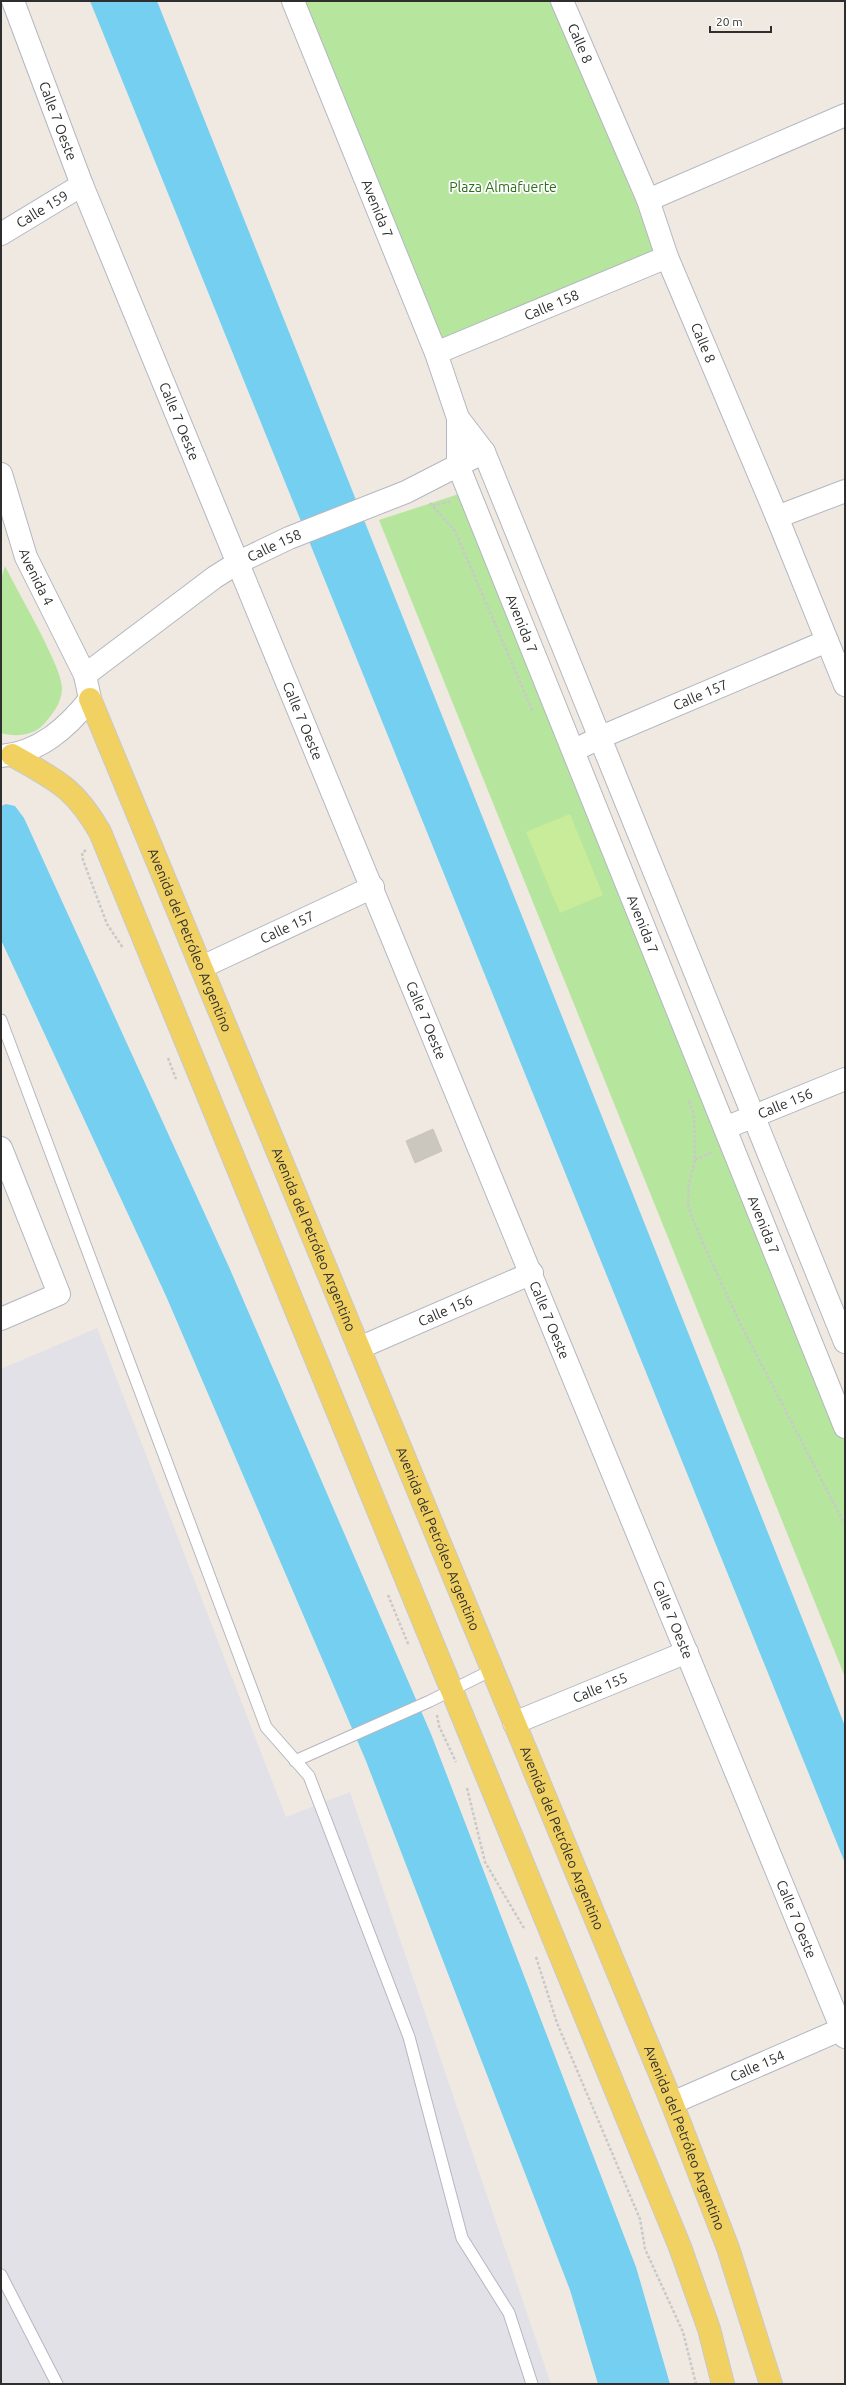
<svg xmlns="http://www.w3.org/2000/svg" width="846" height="2385" font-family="Ubuntu,sans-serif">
<rect width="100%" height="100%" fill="#efe9e1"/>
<!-- industrial -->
<polygon fill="#e3e1e8" points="97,1328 286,1817 350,1792 551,2384 1,2384 1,1369"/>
<!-- green -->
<g fill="#b6e59e">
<polygon points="301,1 554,1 656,252 439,341"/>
<polygon points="462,493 845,1438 845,1677 379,520"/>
<path d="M5,566C16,589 63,668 62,688C62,703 52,715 43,725C32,736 15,737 1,733V579Z"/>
</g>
<!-- pitch -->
<polygon fill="#c9ec9a" points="570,814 603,895 560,913 526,832"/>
<!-- water -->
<g fill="#75cff0">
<polygon points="90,1 157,1 845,1726 845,1863"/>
<polygon points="6,804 15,806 24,818 229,1267 431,1734 636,2267 670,2384 598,2384 570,2290 366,1761 166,1296 1,940 1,806"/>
</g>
<!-- building -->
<polygon fill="#cbc7bf" stroke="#cbc5ba" points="433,1129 442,1151 415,1163 406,1141"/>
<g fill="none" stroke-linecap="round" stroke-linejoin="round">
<defs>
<g id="service">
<polyline points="1,1020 266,1727 309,1776 409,2037 462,2238 509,2313 532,2384"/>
<polyline points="295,1761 430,1701 492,1670"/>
<polyline points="1,2275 57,2384"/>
</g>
<g id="minor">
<path id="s1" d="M13,1L82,185L845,2037"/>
<path id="s2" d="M562,1L648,200L667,257L777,517L845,685"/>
<polyline points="648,200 845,115"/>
<path id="s3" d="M1,234L82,185"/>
<path id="s4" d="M436,353L667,257"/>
<polyline points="777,517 845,491"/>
<path id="s5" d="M85,675L215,577L239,562L289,538L406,492L484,452"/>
<path id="s6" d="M575,750L601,737L827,641"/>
<path id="s7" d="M202,967L373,887"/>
<path id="s8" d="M725,1128L845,1079"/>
<polyline points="1,1148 59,1294 1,1319"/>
<path id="s9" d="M359,1348L532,1273"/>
<path id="s10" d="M514,1723L687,1652"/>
<path id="s11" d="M672,2103L842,2029"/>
</g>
<g id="secondary">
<path id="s12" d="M293,1L436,353L458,418L484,452L845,1342"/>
<path id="s13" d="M458,418V465L845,1427"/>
<path id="s14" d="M1,474L26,557L85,675L90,699C67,728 39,753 1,756"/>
</g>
<g id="primary">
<path id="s15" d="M90,699L672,2103L728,2248L771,2384"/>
<path d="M12,755C56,780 74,787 100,832L680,2247L709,2329L723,2384"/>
</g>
</defs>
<!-- service casing -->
<use href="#service" stroke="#b4b7c1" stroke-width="13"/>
<!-- minor casing -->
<use href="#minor" stroke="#b4b7c1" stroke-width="24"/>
<!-- secondary casing -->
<use href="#secondary" stroke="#b4b7c1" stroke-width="24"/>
<!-- primary casing -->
<use href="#primary" stroke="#c9c9c9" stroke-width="24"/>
<!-- path -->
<g stroke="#c9c9c9" stroke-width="2.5" stroke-dasharray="3 2" stroke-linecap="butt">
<polyline points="430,503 455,531 533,712"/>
<polyline points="433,506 451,501"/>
<polyline points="86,850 82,853 83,860 107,924 123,948"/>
<polyline points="168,1058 176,1079"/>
<polyline points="689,1101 694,1115 695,1160 689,1184 688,1206 700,1237 740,1323 845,1525"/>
<polyline points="695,1160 712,1152"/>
<polyline points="388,1595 409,1646"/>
<polyline points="437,1715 439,1726 456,1762"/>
<polyline points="467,1788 485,1862 525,1930"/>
<polyline points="536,1957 557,2023 640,2219 645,2249 683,2332 696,2384"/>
</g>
<!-- service -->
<use href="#service" stroke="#fff" stroke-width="11"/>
<!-- minor -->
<use href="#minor" stroke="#fff" stroke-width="22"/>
<!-- secondary -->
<use href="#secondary" stroke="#fff" stroke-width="22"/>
<!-- primary -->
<use href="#primary" stroke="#f2d163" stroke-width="22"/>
</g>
<g text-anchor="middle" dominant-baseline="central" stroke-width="3.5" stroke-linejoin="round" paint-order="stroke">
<!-- street labels -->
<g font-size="14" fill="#2e2e2e" stroke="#fff">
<text stroke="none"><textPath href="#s2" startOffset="46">Calle 8</textPath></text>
<text stroke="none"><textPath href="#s1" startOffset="128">Calle 7 Oeste</textPath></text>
<text stroke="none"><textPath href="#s3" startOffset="48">Calle 159</textPath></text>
<text stroke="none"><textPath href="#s12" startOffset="224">Avenida 7</textPath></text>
<text stroke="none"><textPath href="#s4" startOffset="125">Calle 158</textPath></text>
<text stroke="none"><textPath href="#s2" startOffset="370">Calle 8</textPath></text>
<text stroke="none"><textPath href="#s1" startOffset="452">Calle 7 Oeste</textPath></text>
<text stroke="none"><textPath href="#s5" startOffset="230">Calle 158</textPath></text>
<text stroke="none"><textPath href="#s14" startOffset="109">Avenida 4</textPath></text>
<text stroke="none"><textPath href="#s13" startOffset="218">Avenida 7</textPath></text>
<text stroke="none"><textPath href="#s6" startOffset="137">Calle 157</textPath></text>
<text stroke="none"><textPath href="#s1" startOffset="776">Calle 7 Oeste</textPath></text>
<text stroke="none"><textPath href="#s13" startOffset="542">Avenida 7</textPath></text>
<text stroke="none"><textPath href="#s7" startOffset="94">Calle 157</textPath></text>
<text stroke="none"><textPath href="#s15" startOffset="261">Avenida del Petróleo Argentino</textPath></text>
<text stroke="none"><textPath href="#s1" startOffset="1100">Calle 7 Oeste</textPath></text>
<text stroke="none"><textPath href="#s8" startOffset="65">Calle 156</textPath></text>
<text stroke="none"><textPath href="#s13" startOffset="866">Avenida 7</textPath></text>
<text stroke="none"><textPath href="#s15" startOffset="585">Avenida del Petróleo Argentino</textPath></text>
<text stroke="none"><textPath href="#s9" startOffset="94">Calle 156</textPath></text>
<text stroke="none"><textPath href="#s1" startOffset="1424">Calle 7 Oeste</textPath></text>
<text stroke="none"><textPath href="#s15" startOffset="909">Avenida del Petróleo Argentino</textPath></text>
<text stroke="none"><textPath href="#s1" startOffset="1748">Calle 7 Oeste</textPath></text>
<text stroke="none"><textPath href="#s10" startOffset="93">Calle 155</textPath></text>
<text stroke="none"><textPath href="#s15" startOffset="1233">Avenida del Petróleo Argentino</textPath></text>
<text stroke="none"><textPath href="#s1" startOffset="2072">Calle 7 Oeste</textPath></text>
<text stroke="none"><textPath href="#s11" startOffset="93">Calle 154</textPath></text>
<text stroke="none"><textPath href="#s15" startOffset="1557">Avenida del Petróleo Argentino</textPath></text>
</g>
<!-- park labels -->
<g font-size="14" fill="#2c6e1b" stroke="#fff">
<text x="503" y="187">Plaza Almafuerte</text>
</g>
</g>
<!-- border -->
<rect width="846" height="2385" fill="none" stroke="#2e2e2e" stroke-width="4"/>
<!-- scale -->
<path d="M710 26v6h61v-6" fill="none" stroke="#2e2e2e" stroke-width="2"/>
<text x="716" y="26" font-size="12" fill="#2e2e2e" stroke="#ffffff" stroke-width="3" paint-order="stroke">20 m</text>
</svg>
